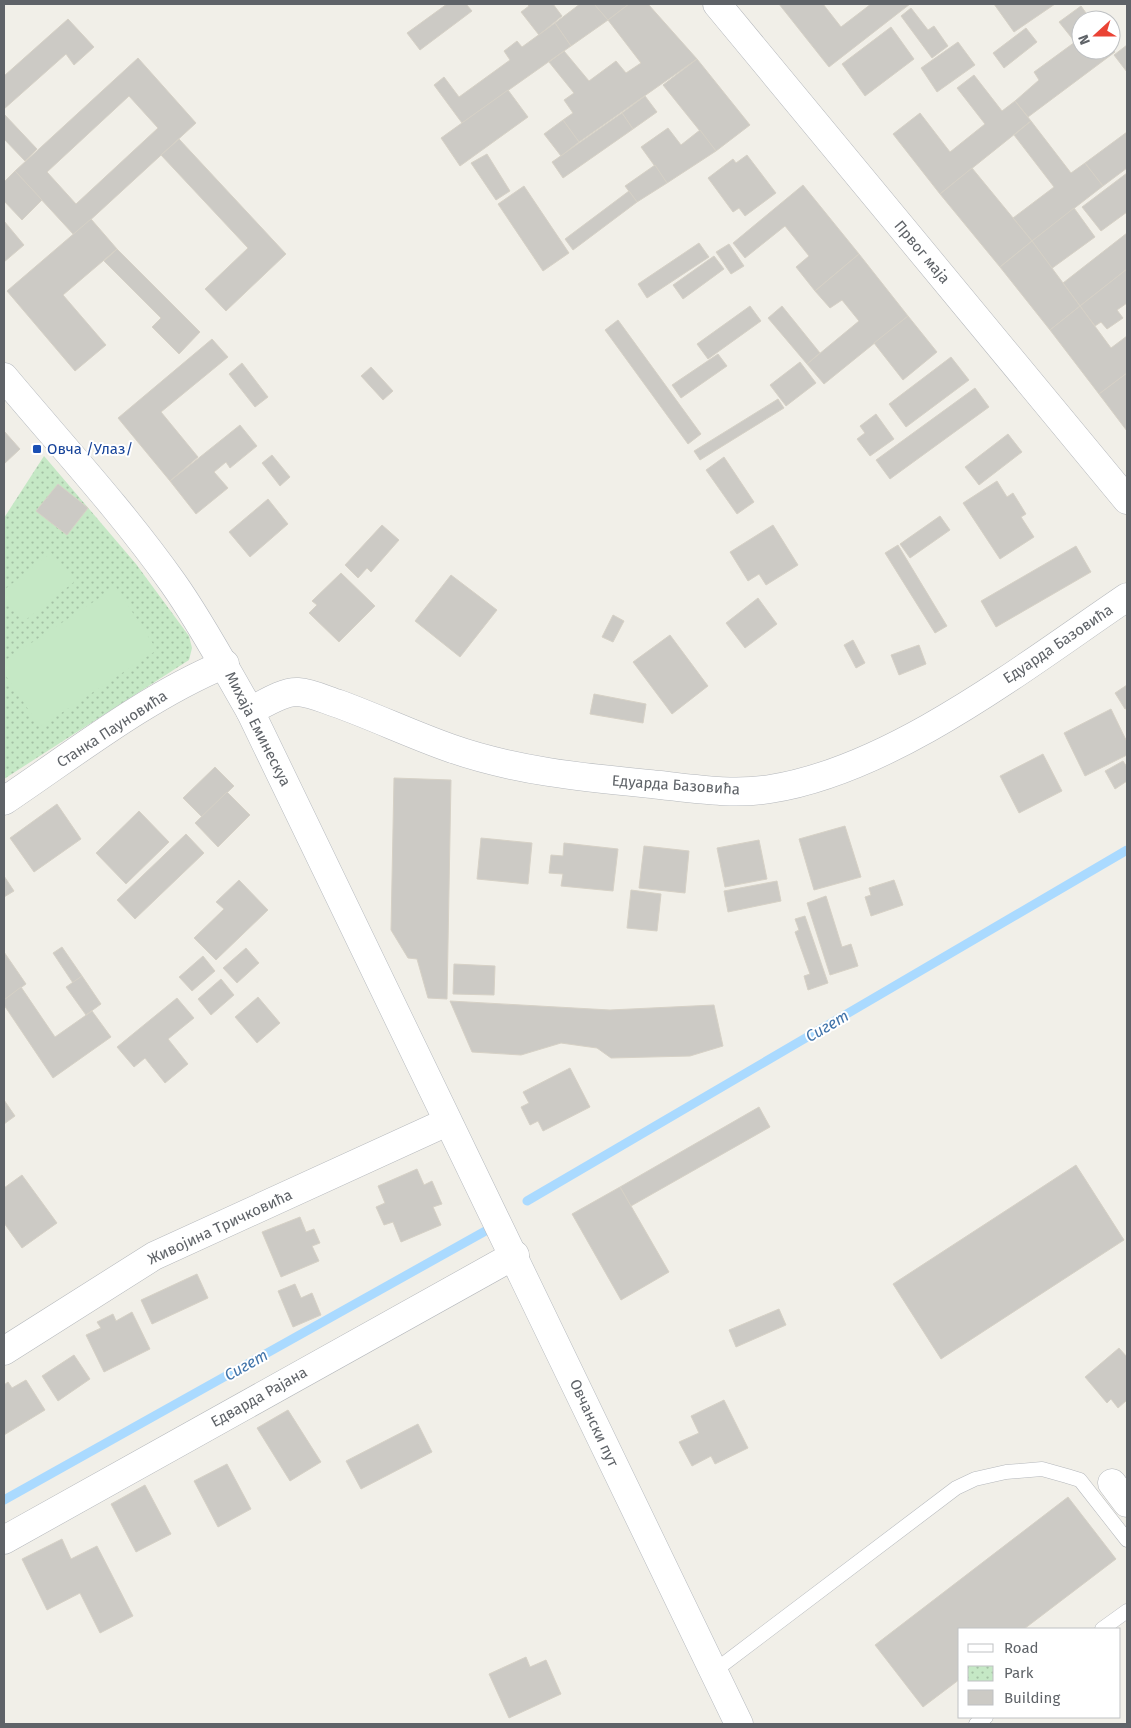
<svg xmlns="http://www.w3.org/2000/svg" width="1131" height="1728" font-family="'Fira Sans',sans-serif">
<defs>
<pattern id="park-dots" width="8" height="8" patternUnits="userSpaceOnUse" patternTransform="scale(1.25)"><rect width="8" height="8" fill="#c5e8c5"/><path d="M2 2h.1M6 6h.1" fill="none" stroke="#a3c0a4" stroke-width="1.8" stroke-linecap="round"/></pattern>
</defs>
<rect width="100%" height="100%" fill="#f1efe8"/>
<!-- park -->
<polygon fill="url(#park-dots)" points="44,456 136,564 189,636 192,648 189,660 4,779 4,518"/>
<!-- pitch -->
<g fill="#c5e8c5">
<polygon points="51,553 74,582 23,622 4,598 4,590"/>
<polygon points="116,587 157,650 40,727 4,673 4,661"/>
</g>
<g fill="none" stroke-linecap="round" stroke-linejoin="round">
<!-- stream -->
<g stroke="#aadaff" stroke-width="9">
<polyline points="527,1201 1127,850"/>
<polyline points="4,1500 489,1229"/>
</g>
</g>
<!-- building -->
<g fill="#cccac5" stroke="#d6d1c6" fill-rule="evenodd">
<polygon points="447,4 466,4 472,11 420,50 407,33"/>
<polygon points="527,4 553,4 562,16 539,35 521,12 529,6"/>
<polygon points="580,4 594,4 608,20 571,46 555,23"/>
<polygon points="594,4 629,4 608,20"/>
<polygon points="629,4 648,4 697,59 579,142 563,120 573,113 564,100 574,93 549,62 564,51 589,81 616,61 626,73 641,63 608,20"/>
<polygon points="779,4 823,4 841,27 871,4 910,4 829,67"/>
<polygon points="994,4 1055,4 1014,32"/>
<polygon points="1081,6 1091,20 1081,20 1081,50 1111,50 1111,47 1115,52 1028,117 1015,101 1039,80 1034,72 1075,42 1059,22"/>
<polygon points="911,8 928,30 934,26 948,46 932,58 901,16"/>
<polygon points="68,19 94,47 74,65 66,54 4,109 4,76"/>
<polygon points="555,23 571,46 462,123 434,85 444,77 459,97 510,60 504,51 517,41 522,47"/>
<polygon points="891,27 914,59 865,96 842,64"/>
<polygon points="1026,28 1037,42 1004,68 993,53"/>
<polygon points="958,42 975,65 937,92 921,68"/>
<polygon points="1127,45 1127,72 1114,55"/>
<path d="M138,58L196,123L74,235L15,171ZM129,96L158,128L76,204L47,172Z"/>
<polygon points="697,59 750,125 716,151 663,85"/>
<polygon points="974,75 1002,111 1015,101 1031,121 940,194 893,134 920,113 950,152 985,124 957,88"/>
<polygon points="508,90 528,117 460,166 441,138"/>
<polygon points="645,96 657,112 633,129 622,113"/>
<polygon points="622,113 633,129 563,178 552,162"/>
<polygon points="4,114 37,149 25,161 4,139"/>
<polygon points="563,120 579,142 561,156 544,134"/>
<polygon points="1031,121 1071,173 1085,163 1103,186 1032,241 1013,218 1054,187 1014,135"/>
<polygon points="668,128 681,145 700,130 716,151 667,183 641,147"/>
<polygon points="1127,132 1127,168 1103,186 1085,163"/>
<polygon points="179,139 286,254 226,311 205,289 248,248 161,155"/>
<polygon points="487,154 510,191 496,200 471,163"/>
<polygon points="747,155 776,193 745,216 739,208 733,212 708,178 733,159 736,163"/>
<polygon points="655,165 667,183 637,202 625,186"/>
<polygon points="972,168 1032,241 1000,267 940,194"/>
<polygon points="15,171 42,200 22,220 4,201 4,182"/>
<polygon points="1127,173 1127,212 1101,231 1082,207"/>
<polygon points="803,185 859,254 815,291 796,267 809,256 785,226 745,258 733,243"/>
<polygon points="524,186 569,253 543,271 498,204"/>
<polygon points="629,191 637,202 573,250 565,239"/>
<polygon points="1074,208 1095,237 1051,269 1032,241"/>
<polygon points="91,219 117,249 63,295 106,345 75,371 7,291"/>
<polygon points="4,221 24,245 4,262"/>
<polygon points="1127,233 1127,269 1080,306 1063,283"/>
<polygon points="1032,241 1080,306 1050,330 1000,267"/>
<polygon points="699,243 709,257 647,298 638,284"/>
<polygon points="729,244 744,266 731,274 716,252"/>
<polygon points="117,249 200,332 179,354 152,327 161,318 104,261"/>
<polygon points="859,254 908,316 824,384 807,364 859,321 842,300 830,308 815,291"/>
<polygon points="714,256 724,269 683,299 673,285"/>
<polygon points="1127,269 1127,303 1117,310 1123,318 1107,329 1101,322 1095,326 1080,306"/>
<polygon points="750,306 761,321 708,359 697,344"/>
<polygon points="782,306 820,353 807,364 768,318"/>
<polygon points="1080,306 1111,348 1127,336 1127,373 1099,394 1050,330"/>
<polygon points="908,316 937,352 903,380 874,343"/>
<polygon points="618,320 701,434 688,444 605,330"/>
<polygon points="212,339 228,357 161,412 198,457 170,481 118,418"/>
<polygon points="718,354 727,366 681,398 672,385"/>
<polygon points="951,357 969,380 906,427 889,404"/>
<polygon points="800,362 816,383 786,406 770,385"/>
<polygon points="242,363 268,397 255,407 229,374"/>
<polygon points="371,367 393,391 383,400 361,376"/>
<polygon points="1127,373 1127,431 1099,394"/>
<polygon points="975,388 989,407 890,479 876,460"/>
<polygon points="778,399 784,408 700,460 694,451"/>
<polygon points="876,414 894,439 870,456 857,439 865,433 860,426"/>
<polygon points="240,425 257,446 230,468 226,462 214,472 228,488 196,514 170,481"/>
<polygon points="4,431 20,449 4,464"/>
<polygon points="1008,434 1022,452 979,485 965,467"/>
<polygon points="272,455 290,477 280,486 262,463"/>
<polygon points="724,457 754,502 737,514 706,470"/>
<polygon points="997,481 1007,497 1013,493 1026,514 1021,517 1034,537 1000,559 963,503"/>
<polygon points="58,484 88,508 67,535 36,511"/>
<polygon points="268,499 288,524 250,557 229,532"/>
<polygon points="940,516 950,530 910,558 900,544"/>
<polygon points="382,525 399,540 371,572 367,568 358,578 345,565"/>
<polygon points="773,525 798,565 766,585 759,574 748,581 730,552"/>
<polygon points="898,545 947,626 935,633 885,553"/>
<polygon points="1076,546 1091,572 996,627 981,601"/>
<polygon points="341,573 375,606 339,642 309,613 317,605 312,601"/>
<polygon points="451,575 497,610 460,657 415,621"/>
<polygon points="758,598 777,624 745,648 726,623"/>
<polygon points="613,615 624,621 613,642 602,637"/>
<polygon points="670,635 708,686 672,714 633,662"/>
<polygon points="853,640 865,663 856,668 844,645"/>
<polygon points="919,645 926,664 899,675 891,655"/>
<polygon points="1127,685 1127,708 1125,709 1115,693"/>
<polygon points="594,694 646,704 643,723 590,714"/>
<polygon points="1111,709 1127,742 1127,755 1085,776 1064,733"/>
<polygon points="1043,754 1062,791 1019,813 1000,776"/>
<polygon points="1123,761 1127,767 1127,781 1115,789 1105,771"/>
<polygon points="215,767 234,786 202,817 183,798"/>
<polygon points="394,778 451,780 447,999 428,998 417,959 408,958 391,930"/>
<polygon points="227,792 250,815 218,847 195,823"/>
<polygon points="57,804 81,839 34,872 10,838"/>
<polygon points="139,811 169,842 126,884 96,853"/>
<polygon points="845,826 861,877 814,890 799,839"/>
<polygon points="186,834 204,853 135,919 117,900"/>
<polygon points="481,838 532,843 528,884 477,879"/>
<polygon points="759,840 767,879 725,887 717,848"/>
<polygon points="564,843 618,849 613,891 561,886 563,874 549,873 551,855 563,856"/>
<polygon points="644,846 689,851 685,893 639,888"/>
<polygon points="4,876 14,891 4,897"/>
<polygon points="239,880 268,910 216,960 194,938 224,909 216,902"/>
<polygon points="894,880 903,905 871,916 865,897 871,895 869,888"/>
<polygon points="777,881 781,901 728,912 724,891"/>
<polygon points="631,890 661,894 657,931 627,928"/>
<polygon points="826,896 842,947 851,944 858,966 830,975 807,903"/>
<polygon points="805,916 828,983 808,990 804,976 810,974 795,932 799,930 795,919"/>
<polygon points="62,947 82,976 73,983 53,953"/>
<polygon points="246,948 259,963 237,983 223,968"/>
<polygon points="4,952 26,984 4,1000"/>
<polygon points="203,956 215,971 192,991 179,977"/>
<polygon points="454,964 495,966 494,995 453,994"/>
<polygon points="82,976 101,1004 86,1015 66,987"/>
<polygon points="221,979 234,995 211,1015 198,999"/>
<polygon points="21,987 55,1037 92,1011 111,1037 53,1078 4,1005 4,1000"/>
<polygon points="258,997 280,1023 257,1043 235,1017"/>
<polygon points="177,998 194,1018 168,1039 188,1064 165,1083 145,1058 134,1067 117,1047"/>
<polygon points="450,1001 610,1010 714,1005 723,1046 690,1056 611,1058 597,1048 561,1043 521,1055 472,1052"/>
<polygon points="570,1068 590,1107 543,1131 538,1121 530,1125 521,1107 529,1103 523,1092"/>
<polygon points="4,1100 15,1116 4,1124"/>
<polygon points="759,1107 770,1127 631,1206 620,1187"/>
<polygon points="1076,1165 1124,1240 941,1359 893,1284"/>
<polygon points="417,1169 424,1185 432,1181 442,1204 433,1207 441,1225 401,1242 393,1222 384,1225 376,1207 385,1203 378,1186"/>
<polygon points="22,1175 57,1223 22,1248 4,1223 4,1188"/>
<polygon points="620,1187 669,1272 621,1300 572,1214"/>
<polygon points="300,1217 306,1232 314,1229 320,1243 312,1246 319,1261 281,1277 262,1232"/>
<polygon points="197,1274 208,1298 152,1324 141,1300"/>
<polygon points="295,1284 301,1298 312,1293 321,1315 293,1327 278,1291"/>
<polygon points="779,1309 786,1325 736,1347 729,1330"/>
<polygon points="132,1312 150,1349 104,1372 86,1335 101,1328 97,1322 113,1314 116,1321"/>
<polygon points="1119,1348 1127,1357 1127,1400 1118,1408 1111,1399 1107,1403 1085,1377"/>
<polygon points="74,1355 90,1379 58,1401 42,1376"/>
<polygon points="26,1380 45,1410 4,1435 4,1385 8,1382 12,1388"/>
<polygon points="724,1400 748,1448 715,1464 711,1456 692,1466 679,1442 699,1433 691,1416"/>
<polygon points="288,1410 321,1462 290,1481 257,1428"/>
<polygon points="418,1424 432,1452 361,1489 346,1461"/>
<polygon points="227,1464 251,1509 218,1527 194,1481"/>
<polygon points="145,1485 171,1534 136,1552 111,1504"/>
<polygon points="1068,1497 1116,1559 1024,1629 960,1629 960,1679 923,1707 875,1645"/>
<polygon points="62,1539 71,1559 97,1546 133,1616 100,1633 80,1593 47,1610 22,1559"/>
<polygon points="526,1657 530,1667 546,1660 561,1694 509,1718 489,1674"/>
</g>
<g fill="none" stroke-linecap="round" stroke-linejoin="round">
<defs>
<g id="lane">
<polyline points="1102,1629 1127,1611"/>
<polyline points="713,1672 956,1488 975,1479 1006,1472 1042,1469 1067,1476 1080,1480 1127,1540"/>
<polyline points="976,1724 986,1717"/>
</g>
<g id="street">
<polyline points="717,4 1127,500"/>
<path d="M250,711C264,704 283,691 298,692C312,693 326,700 339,704C377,718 413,735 450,748C518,772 589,778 660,785C696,789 734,795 770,789C893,770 1025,666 1127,597"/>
<path d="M4,801C74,754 146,697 225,664"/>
<polyline points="4,1351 154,1256 447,1122"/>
<polyline points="1112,1483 1127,1503"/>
<polyline points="4,1540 515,1255"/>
</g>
<path id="secondary" d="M4,377C61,445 122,511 173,583C202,624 225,668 250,711L739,1724"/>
</defs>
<!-- lane casing -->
<use href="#lane" stroke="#b5b8bc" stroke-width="15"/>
<!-- street casing -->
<use href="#street" stroke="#b5b8bc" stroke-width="29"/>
<!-- secondary casing -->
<use href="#secondary" stroke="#b6babf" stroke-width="29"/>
<!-- lane -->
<use href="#lane" stroke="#fff" stroke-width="14"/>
<!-- street -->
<use href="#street" stroke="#fff" stroke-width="28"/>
<!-- secondary -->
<use href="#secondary" stroke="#fff" stroke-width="28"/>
</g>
<!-- markers -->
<rect fill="#1a4fb4" stroke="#fff" stroke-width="2" x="32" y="444" width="10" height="10" rx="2.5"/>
<g text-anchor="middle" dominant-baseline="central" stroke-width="4" stroke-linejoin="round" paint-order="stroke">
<!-- street labels -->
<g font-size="15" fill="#5f6368" stroke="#fff">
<text transform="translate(922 252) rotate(50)">Првог маја</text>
<text transform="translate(1058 644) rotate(-34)">Едуарда Базовића</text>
<text transform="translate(112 729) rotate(-33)">Станка Пауновића</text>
<text transform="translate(258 729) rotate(63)">Михаја Еминескуа</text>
<text transform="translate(676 785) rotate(4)">Едуарда Базовића</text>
<text transform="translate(220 1227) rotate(-25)">Живојина Тричковића</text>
<text transform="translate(259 1397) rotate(-29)">Едварда Рајана</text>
<text transform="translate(594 1423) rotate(65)">Овчански пут</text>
</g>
<!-- transit labels -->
<g font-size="15" fill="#164399" stroke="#fff" text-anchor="start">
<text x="47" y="449">Овча /Улаз/</text>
</g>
<!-- water labels -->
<g font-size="16" font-style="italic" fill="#4174aa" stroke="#fff">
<text transform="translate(827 1026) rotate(-30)">Сигет</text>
<text transform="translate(246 1365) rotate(-29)">Сигет</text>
</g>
</g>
<!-- border -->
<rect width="1131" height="1728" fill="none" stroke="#5f6368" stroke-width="10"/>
<!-- legend -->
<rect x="958" y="1628" width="162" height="90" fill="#ffffff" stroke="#bfc1c3"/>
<rect x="968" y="1644" width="25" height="8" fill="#ffffff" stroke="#bfc1c3"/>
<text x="1004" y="1653" font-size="15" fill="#5f6368">Road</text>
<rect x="968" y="1666" width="25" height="15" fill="url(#park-dots)" stroke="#bfc1c3"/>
<text x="1004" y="1678" font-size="15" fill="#5f6368">Park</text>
<rect x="968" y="1690" width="25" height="15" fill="#cccac5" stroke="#bfc1c3"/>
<text x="1004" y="1703" font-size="15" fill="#5f6368">Building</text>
<!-- north arrow -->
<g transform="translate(1096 35) rotate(249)"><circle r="24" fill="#ffffff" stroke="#bfc1c3"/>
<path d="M0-4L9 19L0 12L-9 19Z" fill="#ea4335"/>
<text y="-8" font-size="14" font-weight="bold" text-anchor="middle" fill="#5f6368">N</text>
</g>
</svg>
